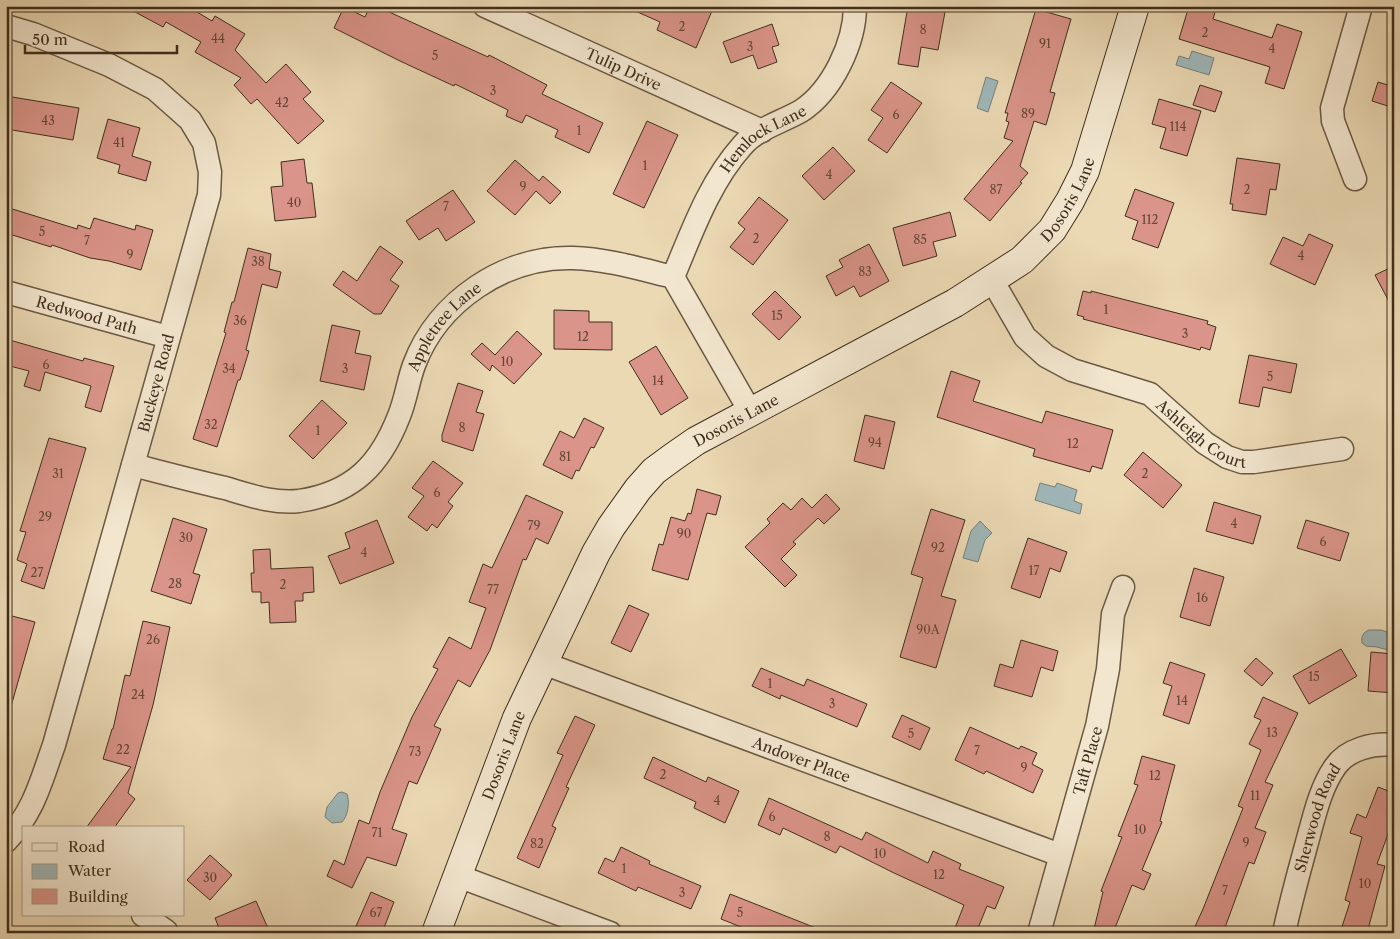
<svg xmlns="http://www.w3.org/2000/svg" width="1400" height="939" font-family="'Libre Caslon Text',serif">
<rect width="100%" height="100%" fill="#ebd9b4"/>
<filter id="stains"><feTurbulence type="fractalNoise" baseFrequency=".004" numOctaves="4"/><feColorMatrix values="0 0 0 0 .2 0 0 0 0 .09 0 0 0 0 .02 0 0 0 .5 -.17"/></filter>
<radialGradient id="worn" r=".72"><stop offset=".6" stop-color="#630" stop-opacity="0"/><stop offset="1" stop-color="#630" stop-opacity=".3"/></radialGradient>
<!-- water -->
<g fill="#9fb7b9" stroke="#79807b">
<polygon points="1192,51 1214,58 1209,75 1176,65 1179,56 1189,59"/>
<polygon points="986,77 998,81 988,112 977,108"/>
<polygon points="1040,483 1055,487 1057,483 1077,490 1074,501 1082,504 1080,514 1035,500"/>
<polygon points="980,521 992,533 985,540 978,562 963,558 971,531"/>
<path d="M1369,630H1381L1390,633H1394V645L1388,650L1377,647L1366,646L1362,643C1361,637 1363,632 1369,630Z"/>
<path d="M342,792L347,794C350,802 348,816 342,822L332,823L325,817L327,807L338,793Z"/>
</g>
<!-- building -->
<g fill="#da9489" stroke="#402e1d">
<polygon points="124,6 187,6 212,21 215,16 245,34 235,50 266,83 286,64 311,92 303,99 324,121 298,144 257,99 251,104 234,85 241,78 195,52 201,42 166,22 163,27"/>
<polygon points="370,6 376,6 488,57 489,55 547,85 542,94 603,123 589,153 555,137 558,130 526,115 522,123 506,116 508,110 455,84 454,86 400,61 334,28 344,7 365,17"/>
<polygon points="624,6 702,6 712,11 696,48 657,30 660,22"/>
<polygon points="908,6 945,12 938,50 921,47 918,67 898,64"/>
<polygon points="1189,6 1217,6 1213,19 1272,38 1277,24 1302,32 1284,89 1265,83 1270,67 1179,39"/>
<polygon points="1036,9 1071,19 1050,92 1055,93 1046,125 1034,121 1020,166 1028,173 1020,182 1022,183 990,221 964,199 1013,141 1004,138 1009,122 1006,121 1008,113 1005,113"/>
<polygon points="772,24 779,45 772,47 777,62 758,69 753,55 731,63 723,42"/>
<polygon points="891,82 922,103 887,153 868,140 883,118 871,110"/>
<polygon points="1378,82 1394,87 1394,108 1372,101"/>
<polygon points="1200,85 1222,92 1215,112 1193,105"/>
<polygon points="6,96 79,108 73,140 6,129"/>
<polygon points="1159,99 1201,111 1187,156 1160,148 1166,128 1152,124"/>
<polygon points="108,119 140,128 132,156 151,162 146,181 118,173 120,165 97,158"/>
<polygon points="647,121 678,135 644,208 613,194"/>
<polygon points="833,147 855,171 824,200 802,176"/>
<polygon points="1237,158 1280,164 1276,190 1270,189 1266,215 1232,210 1233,204 1230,204"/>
<polygon points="304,159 307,183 312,183 316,217 275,221 271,187 283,186 281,162"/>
<polygon points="515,160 539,181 543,176 561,192 550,204 536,191 515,215 487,191"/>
<polygon points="1135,189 1174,203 1158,248 1132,239 1138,221 1125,216"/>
<polygon points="453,190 475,222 446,241 438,228 419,240 406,221"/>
<polygon points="759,197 788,220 753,265 730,247 745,229 738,223"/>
<polygon points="6,207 77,229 78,225 90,229 94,218 135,230 136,225 153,230 141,270 109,261 90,258 52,245 51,247 6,233"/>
<polygon points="950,212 956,236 933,242 937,256 903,266 893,228"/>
<polygon points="1309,234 1333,245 1315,285 1270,264 1283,237 1303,246"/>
<polygon points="869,244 889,281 860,297 854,286 836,296 826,276 843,267 839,260"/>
<polygon points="380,246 403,262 390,280 399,286 381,314 374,314 333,285 343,271 357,281"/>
<polygon points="248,248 271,254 269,269 281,272 277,288 262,284 246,350 249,351 240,380 238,380 217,447 193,439 226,333 224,332 232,302 234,302"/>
<polygon points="1394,266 1394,311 1375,275"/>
<polygon points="775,291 801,317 779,340 752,314"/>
<polygon points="1083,291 1091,293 1091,291 1208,321 1207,324 1216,327 1210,350 1201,347 1200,350 1083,319 1084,317 1077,315"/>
<polygon points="554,310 589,311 589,322 612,322 612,350 554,349"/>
<polygon points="332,325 360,331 355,353 371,356 364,390 320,381"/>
<polygon points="517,331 542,354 514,384 492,365 490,371 471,354 482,343 495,355"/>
<polygon points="6,339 83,361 84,358 114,366 101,412 85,407 91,386 45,372 40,391 24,386 29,371 6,365"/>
<polygon points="656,346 688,398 661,415 629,362"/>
<polygon points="1249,355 1297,364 1291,393 1263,387 1259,407 1239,403"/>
<polygon points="951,371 980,381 973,401 1042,423 1046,411 1113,430 1102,469 1092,466 1090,472 1033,456 1035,449 937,417"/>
<polygon points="458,383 483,391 476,412 484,414 473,451 442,441 442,435"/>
<polygon points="322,400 347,423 313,459 289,436"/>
<polygon points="865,415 895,422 884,469 854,461"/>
<polygon points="584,418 604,428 594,448 591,447 579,471 576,470 572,479 543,465 560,431 574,438"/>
<polygon points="49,438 86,448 44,589 21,581 27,564 17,560 26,532 20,531"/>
<polygon points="1143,452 1182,485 1163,508 1124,475"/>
<polygon points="433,461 463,483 448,502 453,506 437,528 432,524 427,531 408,517 424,496 412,488"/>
<polygon points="697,489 721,496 716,515 707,513 688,580 652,570 659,544 663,545 671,517 685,521 688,513 691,514"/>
<polygon points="826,494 840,509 824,524 818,518 793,542 796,544 781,559 797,575 785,587 745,547 770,523 767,519 783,503 791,510 802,498 812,508"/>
<polygon points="526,495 563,512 548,544 536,538 526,560 523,559 490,650 470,687 458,680 434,726 441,729 417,784 409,781 392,829 407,834 396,866 367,857 352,888 327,876 334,860 344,865 359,820 369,824 380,792 412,717 438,669 433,667 449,637 471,649 486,608 469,602 483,564 492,568"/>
<polygon points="1214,502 1261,516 1253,544 1206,531"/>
<polygon points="931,509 965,520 941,596 956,600 936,668 900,657 923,578 911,574"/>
<polygon points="173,518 207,529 193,573 200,575 191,604 151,591"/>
<polygon points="377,520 394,563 340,584 328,556 350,548 345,533"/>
<polygon points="1306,520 1349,533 1340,561 1297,548"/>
<polygon points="1028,538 1067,552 1060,572 1050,568 1040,598 1011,588"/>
<polygon points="270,549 271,569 313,567 314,592 303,593 303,601 295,601 296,622 270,623 269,602 261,603 261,592 252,592 251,573 254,573 253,550"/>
<polygon points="1194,568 1224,577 1210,626 1180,617"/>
<polygon points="629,605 649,614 631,652 611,643"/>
<polygon points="12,616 35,622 10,710 6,709 6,638"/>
<polygon points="143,621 170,627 153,705 128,793 135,799 114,828 86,828 131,767 103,759 112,729 113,729 125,675 130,676"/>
<polygon points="1021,640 1058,651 1053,671 1041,667 1032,697 994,686 1000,664 1013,668"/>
<polygon points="1341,649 1357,676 1309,704 1293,676"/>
<polygon points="1371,652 1394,654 1394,693 1368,691"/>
<polygon points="1256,658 1273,673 1262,686 1244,671"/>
<polygon points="1170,662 1205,674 1189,724 1163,715 1172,686 1163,683"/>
<polygon points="761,668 804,686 807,679 867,704 857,727 781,695 780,699 752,686"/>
<polygon points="1263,697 1298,713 1265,782 1273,785 1255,828 1266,832 1254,864 1249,862 1223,933 1192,933 1203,909 1243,808 1238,806 1261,750 1249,744 1261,720 1254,717"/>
<polygon points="902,715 930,728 920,750 892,737"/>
<polygon points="575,716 595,725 566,787 569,788 552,826 556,828 539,868 517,858 563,755 557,753"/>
<polygon points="970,727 1019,749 1021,746 1037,753 1032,764 1043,770 1033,793 986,771 984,774 955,760"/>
<polygon points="1142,756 1175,765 1160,821 1162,822 1142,870 1151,874 1144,890 1132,885 1113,933 1093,933 1103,892 1101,891 1122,837 1118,836 1138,785 1134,784"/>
<polygon points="653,757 706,782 708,777 739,791 725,823 694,808 696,802 644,778"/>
<polygon points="1378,787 1394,793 1394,818 1377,864 1385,866 1367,933 1340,933 1350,902 1345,900 1362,837 1350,833 1357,814 1366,818"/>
<polygon points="769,798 862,840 866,832 928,863 933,851 961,864 959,869 1004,887 995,909 987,906 976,933 953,933 964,905 894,873 840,846 836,853 783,828 780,835 758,825"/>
<polygon points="621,847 650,861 649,864 701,886 691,909 638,887 636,891 598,873 605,858 614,862"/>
<polygon points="210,855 232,875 210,900 187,880"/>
<polygon points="371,892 394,902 382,933 353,933"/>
<polygon points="730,894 826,932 826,933 756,933 721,919"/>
<polygon points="256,901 270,933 221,933 215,918"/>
</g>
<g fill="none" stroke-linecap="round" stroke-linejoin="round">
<defs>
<g id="street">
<path id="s1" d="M485,6L762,131"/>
<path d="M6,26L33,34L109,65L155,89L190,120L204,143L210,172L209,195L54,745C41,781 34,812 6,841"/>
<polyline points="1355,179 1333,121 1332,108 1361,6"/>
<path id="s2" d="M673,277C692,232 709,183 742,146C756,129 782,122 801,111C832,91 855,43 855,6"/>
<path id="s3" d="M992,280L1025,337L1046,356L1072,370L1150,394L1205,443L1227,457L1242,462H1254L1342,449"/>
<path id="s4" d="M6,292L168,337"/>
<path id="s5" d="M133,465C164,473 194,481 225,488C249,495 274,504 299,501C353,493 380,465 399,416C406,399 408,381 414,365C438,301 505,256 573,258C607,259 640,269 673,277L751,413"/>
<path id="s6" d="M543,663L1060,855"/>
<polyline points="458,876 610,933"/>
<polyline points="143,915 166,931 165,933"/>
<path id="s7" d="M1039,933L1097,726L1108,669L1113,614L1123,587"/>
<path id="s8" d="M1284,933C1291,900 1300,868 1309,835C1315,813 1321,787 1335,767C1347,749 1373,743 1394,745"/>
</g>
<g id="secondary">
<path id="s9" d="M436,933L517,718L596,553L611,527L638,489L654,471L673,457L696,441L955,303L1022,260L1052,230L1070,201L1085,171L1135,6"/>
</g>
</defs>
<!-- street casing -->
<use href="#street" stroke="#6b5943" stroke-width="25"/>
<!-- secondary casing -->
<use href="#secondary" stroke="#402e1d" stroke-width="30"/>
<!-- street -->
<use href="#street" stroke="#f2e6ce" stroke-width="22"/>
<!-- secondary -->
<use href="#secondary" stroke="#f2e6ce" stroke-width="28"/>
</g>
<g text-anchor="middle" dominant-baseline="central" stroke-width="4" stroke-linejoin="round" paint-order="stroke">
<!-- number labels -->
<g font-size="12" fill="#664838">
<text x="682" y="26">2</text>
<text x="923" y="29">8</text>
<text x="1205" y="32">2</text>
<text x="218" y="38">44</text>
<text x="1045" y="43">91</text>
<text x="750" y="46">3</text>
<text x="1272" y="48">4</text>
<text x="435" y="55">5</text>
<text x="493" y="90">3</text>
<text x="282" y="102">42</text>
<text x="1028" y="113">89</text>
<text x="896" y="114">6</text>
<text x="48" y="120">43</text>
<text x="1178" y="126">114</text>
<text x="579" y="130">1</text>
<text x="119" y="142">41</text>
<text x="645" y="165">1</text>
<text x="829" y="174">4</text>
<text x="523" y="186">9</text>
<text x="996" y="189">87</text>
<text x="1247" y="189">2</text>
<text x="294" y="202">40</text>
<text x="446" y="206">7</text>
<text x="1150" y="219">112</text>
<text x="42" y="231">5</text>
<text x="756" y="238">2</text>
<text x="920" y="239">85</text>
<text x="87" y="240">7</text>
<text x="130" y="254">9</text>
<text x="1301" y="255">4</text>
<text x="258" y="261">38</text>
<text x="865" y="271">83</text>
<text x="1106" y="309">1</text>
<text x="777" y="315">15</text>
<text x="240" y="320">36</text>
<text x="1185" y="333">3</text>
<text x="583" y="336">12</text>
<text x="507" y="361">10</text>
<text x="46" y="364">6</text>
<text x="229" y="368">34</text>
<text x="345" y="368">3</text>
<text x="1270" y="376">5</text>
<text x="658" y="380">14</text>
<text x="211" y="424">32</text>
<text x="462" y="427">8</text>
<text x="318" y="430">1</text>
<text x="875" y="442">94</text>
<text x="1073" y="443">12</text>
<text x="565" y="456">81</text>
<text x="58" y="473">31</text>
<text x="1145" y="473">2</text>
<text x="437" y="492">6</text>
<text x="45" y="516">29</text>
<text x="1234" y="523">4</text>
<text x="534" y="525">79</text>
<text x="684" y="533">90</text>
<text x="186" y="537">30</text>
<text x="1323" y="541">6</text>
<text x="938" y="547">92</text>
<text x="364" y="552">4</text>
<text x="1034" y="570">17</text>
<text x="37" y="572">27</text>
<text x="175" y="583">28</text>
<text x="283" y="584">2</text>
<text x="493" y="589">77</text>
<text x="1202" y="597">16</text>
<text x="928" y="629">90A</text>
<text x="153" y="639">26</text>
<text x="1314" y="676">15</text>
<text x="770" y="683">1</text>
<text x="138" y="694">24</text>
<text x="1182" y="700">14</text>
<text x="832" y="703">3</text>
<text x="1272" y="732">13</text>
<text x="911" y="733">5</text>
<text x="123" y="749">22</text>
<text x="977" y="750">7</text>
<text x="415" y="751">73</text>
<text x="1024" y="767">9</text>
<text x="663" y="774">2</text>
<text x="1155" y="775">12</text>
<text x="1255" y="795">11</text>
<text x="717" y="800">4</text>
<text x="772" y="816">6</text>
<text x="1140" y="829">10</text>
<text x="377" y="832">71</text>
<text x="827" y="836">8</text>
<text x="1246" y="842">9</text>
<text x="537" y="843">82</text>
<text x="880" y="853">10</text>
<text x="624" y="868">1</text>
<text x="939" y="874">12</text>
<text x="210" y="877">30</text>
<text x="1365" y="883">10</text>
<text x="1225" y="890">7</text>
<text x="682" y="892">3</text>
<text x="376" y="912">67</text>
<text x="740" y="912">5</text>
</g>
<!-- street labels -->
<g font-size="15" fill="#402e1d" stroke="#f2e6ce">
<text stroke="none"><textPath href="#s1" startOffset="152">Tulip Drive</textPath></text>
<text stroke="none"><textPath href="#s2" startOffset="170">Hemlock Lane</textPath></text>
<text stroke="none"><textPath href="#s9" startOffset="1015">Dosoris Lane</textPath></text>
<text stroke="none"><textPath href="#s4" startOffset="84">Redwood Path</textPath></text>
<text stroke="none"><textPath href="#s5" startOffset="412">Appletree Lane</textPath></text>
<text transform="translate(156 383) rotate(-75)">Buckeye Road</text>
<text stroke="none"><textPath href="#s9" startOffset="610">Dosoris Lane</textPath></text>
<text stroke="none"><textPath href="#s3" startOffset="271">Ashleigh Court</textPath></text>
<text stroke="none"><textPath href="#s9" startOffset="190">Dosoris Lane</textPath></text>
<text stroke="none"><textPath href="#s6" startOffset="276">Andover Place</textPath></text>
<text stroke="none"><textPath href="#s7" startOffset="179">Taft Place</textPath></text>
<text stroke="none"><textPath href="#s8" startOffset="120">Sherwood Road</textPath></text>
</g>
</g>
<!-- margin -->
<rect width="1400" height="939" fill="none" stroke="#ebd9b4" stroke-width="25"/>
<rect x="8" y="8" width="1385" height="924" fill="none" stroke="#402e1d" stroke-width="2.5"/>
<rect x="12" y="12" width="1375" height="914" fill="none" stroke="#402e1d"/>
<!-- legend -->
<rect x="22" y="826" width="162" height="90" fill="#f2e6ce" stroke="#ab9c87"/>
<rect x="32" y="843" width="25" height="8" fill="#f2e6ce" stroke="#ab9c87"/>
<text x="68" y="852" font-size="15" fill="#402e1d">Road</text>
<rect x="32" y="864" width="25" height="15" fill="#9fb7b9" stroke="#ab9c87"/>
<text x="68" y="876" font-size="15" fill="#402e1d">Water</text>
<rect x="32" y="889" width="25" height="15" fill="#da9489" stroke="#ab9c87"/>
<text x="68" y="902" font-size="15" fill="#402e1d">Building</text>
<!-- scale -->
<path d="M25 45v8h152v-8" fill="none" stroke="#402e1d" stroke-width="2.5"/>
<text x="32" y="45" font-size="15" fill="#402e1d" stroke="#f2e6ce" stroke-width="4" paint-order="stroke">50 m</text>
<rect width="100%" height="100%" filter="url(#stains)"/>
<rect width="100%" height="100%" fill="url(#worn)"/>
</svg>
